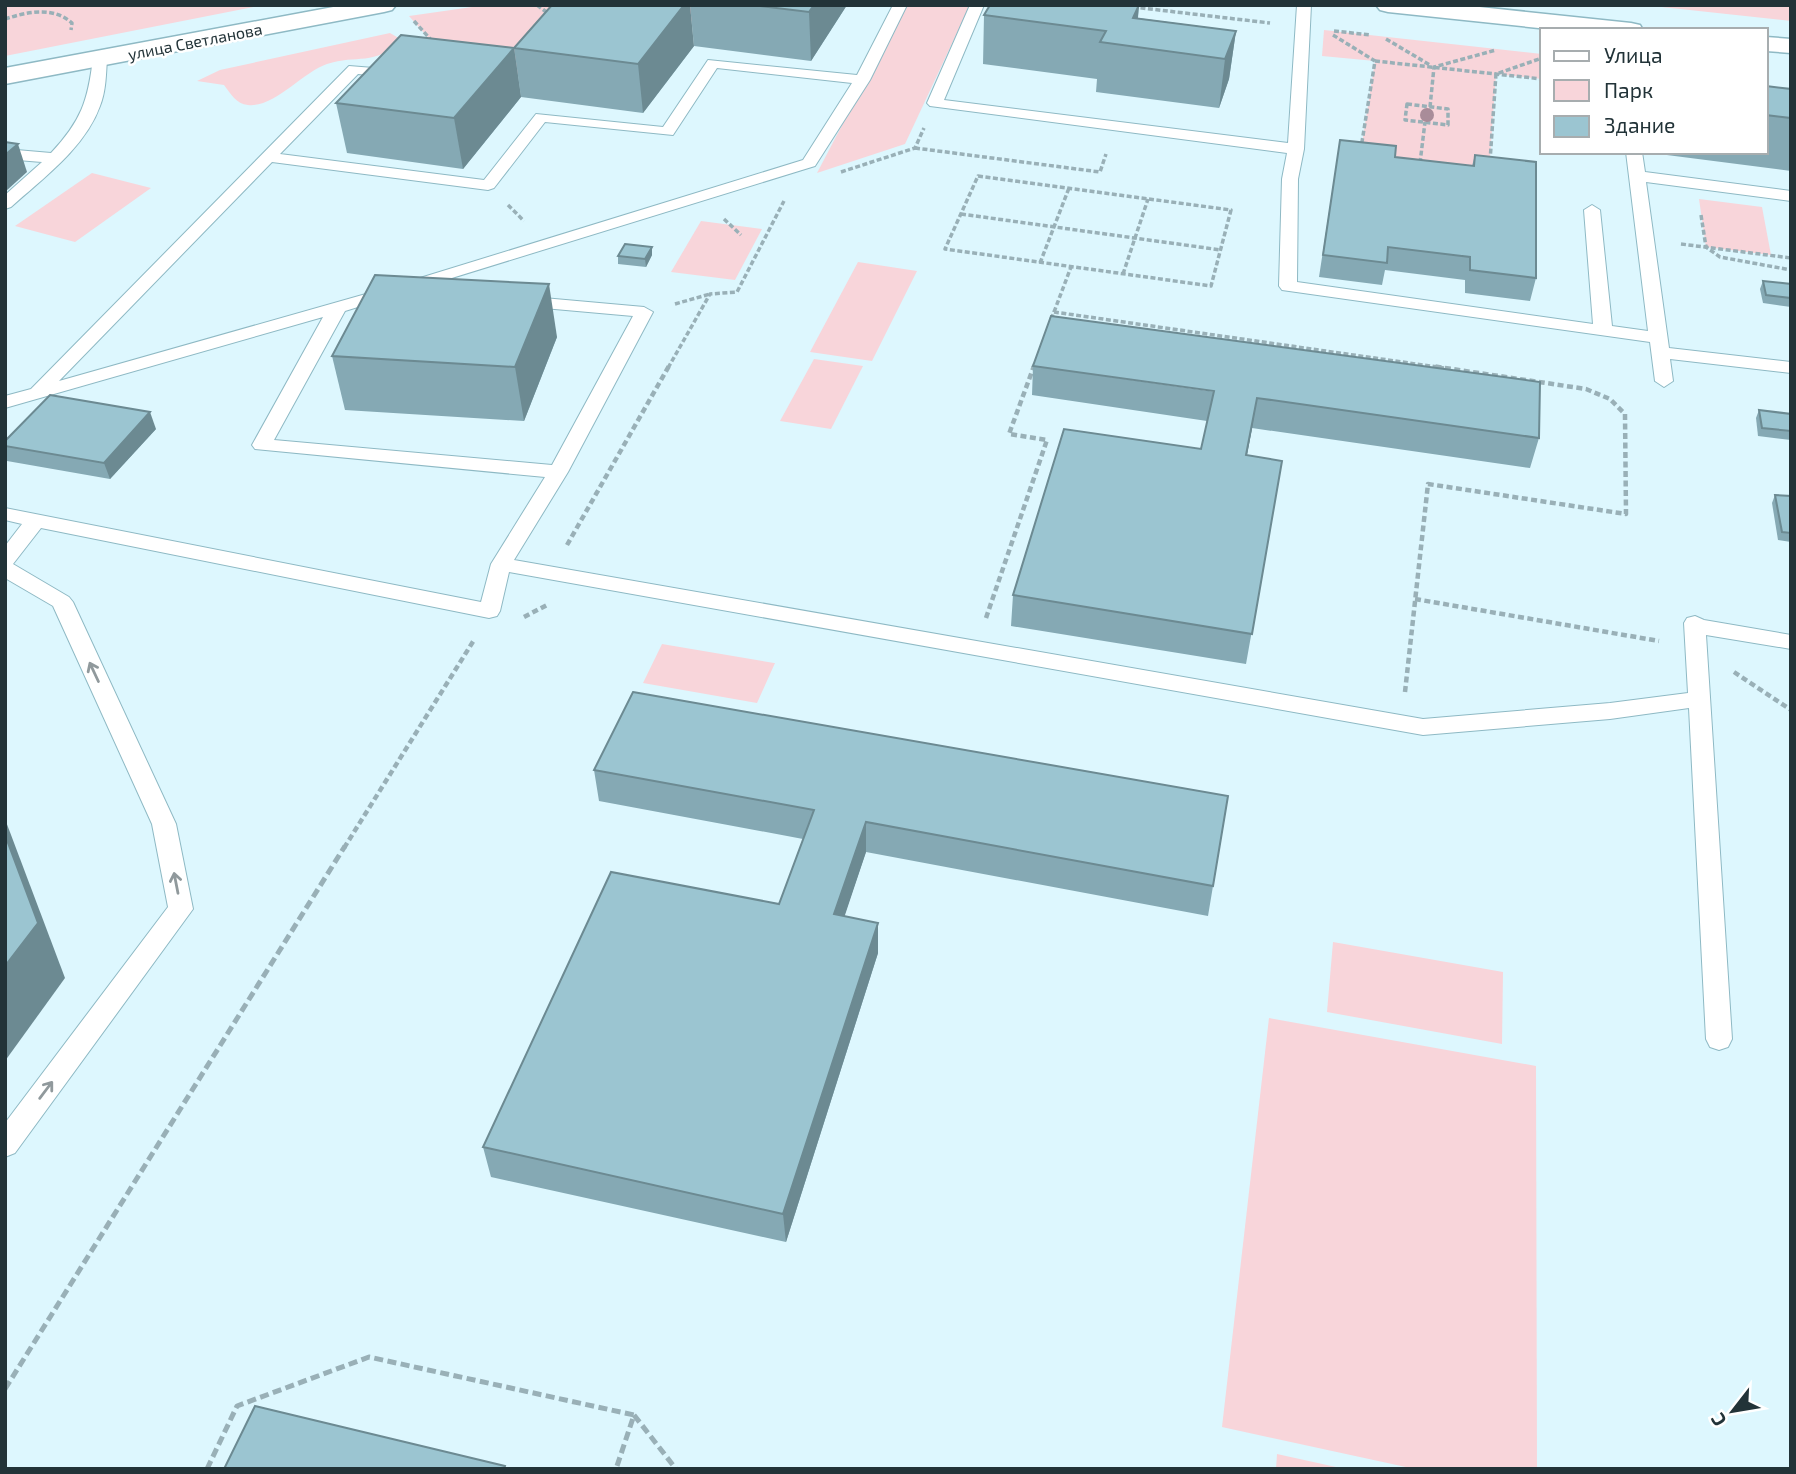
<svg xmlns="http://www.w3.org/2000/svg" width="1796" height="1474" font-family="'Exo 2',sans-serif">
<rect width="100%" height="100%" fill="#ddf7fe"/>
<!-- green -->
<g fill="#f8d5da">
<polygon points="5,5 263,5 5,56"/>
<polygon points="486,5 703,5 680,36 561,23 508,87 432,42 409,16"/>
<polygon points="905,5 970,5 905,144 817,173"/>
<polygon points="1643,5 1791,5 1791,21"/>
<polygon points="1324,30 1542,54 1542,79 1496,74 1489,171 1360,156 1375,61 1322,56"/>
<path d="M390,33L402,40C374,67 357,54 327,64C303,72 274,108 248,105C236,104 231,94 224,85L197,81L220,70Z"/>
<polygon points="92,173 151,188 75,242 15,226"/>
<polygon points="1699,199 1762,207 1771,255 1706,247"/>
<polygon points="701,221 762,229 735,280 671,272"/>
<polygon points="858,262 917,271 872,361 810,352"/>
<polygon points="814,359 863,366 831,429 780,421"/>
<polygon points="662,644 774,663 775,663 757,703 643,683"/>
<polygon points="1333,942 1503,972 1502,1044 1327,1012"/>
<polygon points="1269,1018 1536,1066 1537,1469 1415,1469 1222,1427"/>
<polygon points="1277,1454 1345,1469 1276,1469"/>
</g>
<g fill="none" stroke-linecap="round" stroke-linejoin="round">
<defs>
<g id="lane">
<path d="M893,5H907L870,80L815,166L345,311L274,440L552,465L633,316L521,306L512,301L521,296L644,307L653,312L568,472L514,560L1423,719L1610,703L1688,693L1684,623L1687,618L1695,616L1704,620L1791,635V649L1706,635L1732,1039L1728,1047L1719,1050L1710,1047L1706,1039L1689,708L1610,719L1423,735L509,572L500,611L497,616L489,618L41,528L13,564L69,597L73,602L176,824L193,909L15,1153L5,1157V1123L168,907L152,824L53,606L5,578V546L22,524L5,520V508L481,602L491,564L545,477L255,449L252,445L323,317L5,408V396L31,389L349,66L398,70L405,74L398,78L358,74L280,154L484,180L536,114L663,127L708,60L857,75ZM717,68L852,83L803,160L394,286L59,381L272,162L488,190L494,188L545,122L673,135Z"/>
<polygon points="970,5 984,5 944,100 1288,143 1297,5 1311,5 1304,149 1298,179 1297,282 1593,324 1584,210 1592,205 1600,210 1612,326 1648,331 1626,152 1642,152 1645,172 1791,191 1791,201 1646,182 1669,348 1791,362 1791,373 1670,359 1673,381 1664,387 1655,381 1650,342 1282,290 1279,286 1282,179 1287,153 930,106 927,103"/>
<path d="M100,54L107,58C106,74 106,91 100,106C85,148 42,179 11,207L5,209V195L42,162L5,159V149L51,153C81,121 88,101 93,58Z"/>
</g>
<g id="secondary">
<polygon points="344,5 396,5 392,10 384,12 5,84 5,68"/>
<polygon points="1376,5 1461,5 1631,23 1640,25 1643,30 1558,30 1388,12 1380,10"/>
<polygon points="1766,37 1791,39 1791,53 1766,51"/>
</g>
</defs>
<!-- lane casing -->
<use href="#lane" stroke="#8eb9c4" stroke-width="2"/>
<!-- secondary casing -->
<use href="#secondary" stroke="#8eb9c4" stroke-width="3"/>
<!-- path-far2 -->
<g stroke="#99b0b7" stroke-width="3.5" stroke-dasharray="5 2.5" stroke-linecap="butt">
<polyline points="537,5 549,14"/>
<polyline points="1133,7 1270,23"/>
<path d="M5,19C27,12 53,6 72,23L71,30"/>
<polyline points="414,21 432,41"/>
<polyline points="1334,31 1371,35"/>
<polyline points="1333,35 1375,61 1361,148"/>
<polyline points="1386,39 1430,65"/>
<polyline points="1375,61 1542,79"/>
<polygon points="1407,104 1448,109 1448,125 1405,120"/>
<polyline points="1430,107 1434,67 1496,50"/>
<polyline points="915,148 1100,172 1106,154"/>
<polyline points="1490,161 1496,74 1542,58"/>
<polyline points="1420,163 1425,122"/>
<polyline points="841,172 915,148 924,128"/>
<polygon points="978,176 1231,210 1211,286 945,249"/>
<polyline points="508,205 524,221"/>
<polyline points="961,214 1221,250"/>
<polyline points="1701,215 1706,247 1720,257 1791,270"/>
<polyline points="724,219 741,235"/>
<polyline points="1681,244 1791,258"/>
<polyline points="1040,263 1069,188"/>
<polyline points="1123,274 1148,199"/>
<polyline points="675,304 710,294"/>
<polyline points="1054,312 1071,267"/>
<polyline points="1051,319 1054,312 1444,368"/>
<polyline points="668,368 710,294 737,292 784,201"/>
<polyline points="1033,368 1035,363"/>
</g>
<!-- path-far1 -->
<g stroke="#99b0b7" stroke-width="4.5" stroke-dasharray="6 3.5" stroke-linecap="butt">
<polyline points="567,545 669,366"/>
<polyline points="1415,599 1659,641"/>
<polyline points="524,617 547,605"/>
<polyline points="986,618 1047,440 1009,434 1034,366"/>
<polyline points="1734,672 1791,710"/>
<polyline points="1405,692 1428,484 1626,514 1625,414 1610,399 1586,389 1432,366"/>
<polyline points="344,848 474,640"/>
</g>
<!-- path -->
<g stroke="#99b0b7" stroke-width="5" stroke-dasharray="9 4.5" stroke-linecap="butt">
<polyline points="5,1389 345,846"/>
<polyline points="634,1415 676,1469"/>
<polyline points="207,1469 237,1406 369,1357 634,1415 616,1469"/>
</g>
<!-- lane -->
<use href="#lane" fill="#fff" fill-rule="evenodd"/>
<!-- secondary -->
<use href="#secondary" fill="#fff" fill-rule="evenodd"/>
</g>
<!-- trees -->
<circle fill="#a98c99" cx="1427" cy="115" r="7"/>
<!-- wall -->
<g fill="#85a9b4">
<polygon points="690,5 847,5 811,61 694,46"/>
<polygon points="1139,5 1138,18 1236,31 1229,79 1219,108 1096,92 1097,79 983,64 984,15"/>
<polygon points="694,46 643,113 521,97 514,48"/>
<polygon points="514,48 521,97 463,169 347,153 336,103"/>
<polygon points="1791,85 1791,171 1659,154 1659,152 1766,152 1766,86 1789,89"/>
<polygon points="1340,140 1395,157 1472,166 1475,155 1536,278 1530,301 1465,293 1465,280 1385,270 1382,285 1319,277"/>
<polygon points="652,255 646,267 618,264 618,256"/>
<polygon points="1763,281 1791,284 1791,307 1763,303 1760,289"/>
<polygon points="557,337 524,421 345,410 332,356"/>
<polygon points="1033,366 1539,438 1530,468 1252,428 1247,455 1282,461 1246,664 1011,626 1013,595 1201,449 1207,421 1032,395"/>
<polygon points="1759,410 1791,414 1791,440 1758,436 1756,418"/>
<polygon points="156,429 110,479 7,461 5,456 5,441"/>
<polygon points="1775,495 1791,496 1791,542 1778,540 1772,503"/>
<polygon points="594,770 1228,796 1208,916 866,852 844,916 878,953 786,1242 491,1177 483,1147 779,904 803,839 599,801"/>
</g>
<!-- shaded-wall -->
<g fill="#6c8a92">
<polygon points="684,5 690,5 694,46 643,113 638,64"/>
<polygon points="814,5 847,5 811,61 809,12"/>
<polygon points="1139,5 1135,47 1133,18"/>
<polygon points="1236,31 1229,79 1219,108 1225,59"/>
<polygon points="514,48 521,97 463,169 454,118"/>
<polygon points="18,144 27,172 5,192 5,155"/>
<polygon points="652,247 652,255 646,267 645,259"/>
<polygon points="549,284 557,337 524,421 515,367"/>
<polygon points="1257,398 1252,428 1241,485 1246,455"/>
<polygon points="150,412 156,429 110,479 104,463"/>
<polygon points="5,819 65,978 5,1061"/>
<polygon points="866,822 866,852 835,945 834,914"/>
<polygon points="878,923 878,953 786,1242 783,1214"/>
</g>
<!-- building -->
<g fill="#9bc5d1" stroke="#6c8a92" stroke-width="2">
<polygon points="552,5 684,5 638,64 514,48"/>
<polygon points="752,5 814,5 809,12"/>
<polygon points="990,5 1139,5 1133,18 1236,31 1225,59 1100,42 1106,31 984,15"/>
<polygon points="401,35 514,48 454,118 336,103"/>
<polygon points="1766,86 1791,89 1791,118 1766,115"/>
<polygon points="1340,140 1396,146 1395,157 1474,166 1475,155 1536,162 1536,278 1470,270 1470,257 1388,247 1387,263 1323,255"/>
<polygon points="5,142 18,144 5,155"/>
<polygon points="625,244 652,247 645,259 618,256"/>
<polygon points="375,275 549,284 515,367 332,356"/>
<polygon points="1763,281 1791,284 1791,298 1766,295"/>
<polygon points="1051,316 1540,382 1539,438 1257,398 1246,455 1282,461 1252,634 1013,595 1064,429 1201,449 1214,391 1033,366"/>
<polygon points="50,395 150,412 104,463 5,446 5,441"/>
<polygon points="1759,410 1791,414 1791,431 1762,428"/>
<polygon points="1775,495 1791,496 1791,533 1782,532"/>
<polygon points="633,692 1228,796 1213,886 866,822 834,914 878,923 783,1214 483,1147 611,872 779,904 814,810 594,770"/>
<polygon points="5,835 38,923 5,966"/>
<polygon points="255,1406 505,1466 504,1469 224,1469"/>
</g>
<!-- one-way arrows -->
<defs><path id="oneway-shaft" d="M-6 0H5M1.5-3L5.5 0L1.5 3" fill="none" stroke-width="1.6" stroke-linecap="round" stroke-linejoin="round" transform="scale(1.75)"/></defs>
<g stroke="#90999c">
<use href="#oneway-shaft" transform="translate(94 672) rotate(-115)"/>
<use href="#oneway-shaft" transform="translate(176 883) rotate(-101)"/>
<use href="#oneway-shaft" transform="translate(46 1090) rotate(-53)"/>
</g>
<g text-anchor="middle" dominant-baseline="central" stroke-width="5" stroke-linejoin="round" paint-order="stroke">
<!-- far-street labels -->
<g font-size="16" fill="#223338" stroke="#fff">
<text transform="translate(195 41) rotate(-11)">улица Светланова</text>
</g>
</g>
<!-- border -->
<rect width="1796" height="1474" fill="none" stroke="#223338" stroke-width="14"/>
<!-- legend -->
<rect x="1540" y="28" width="228" height="126" fill="#ffffff" stroke="#a7adaf" stroke-width="2"/>
<rect x="1554" y="51" width="35" height="10" fill="#ffffff" stroke="#a7adaf" stroke-width="2"/>
<text x="1604" y="63" font-size="21" fill="#223338">Улица</text>
<rect x="1554" y="80" width="35" height="21" fill="#f8d5da" stroke="#a7adaf" stroke-width="2"/>
<text x="1604" y="98" font-size="21" fill="#223338">Парк</text>
<rect x="1554" y="116" width="35" height="21" fill="#9bc5d1" stroke="#a7adaf" stroke-width="2"/>
<text x="1604" y="133" font-size="21" fill="#223338">Здание</text>
<!-- north arrow -->
<g transform="translate(1733 1411) rotate(239)" stroke="#ffffff" stroke-width="5" paint-order="stroke">
<path d="M0-5L12 26L0 18L-12 26Z" fill="#223338"/>
<text y="-10" font-size="19" font-weight="bold" text-anchor="middle" fill="#223338">С</text>
</g>
</svg>
